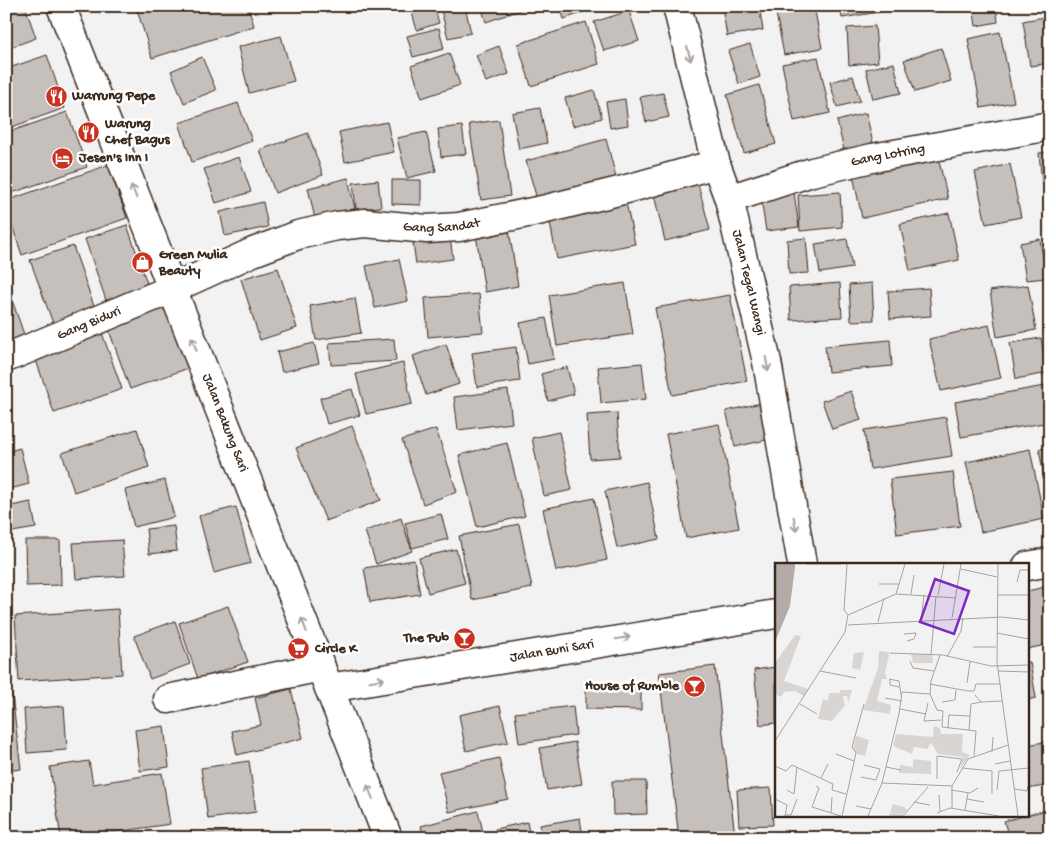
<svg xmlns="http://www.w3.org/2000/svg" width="1056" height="844" font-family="'Gochi Hand',sans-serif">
<rect width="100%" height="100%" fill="#f3f2f2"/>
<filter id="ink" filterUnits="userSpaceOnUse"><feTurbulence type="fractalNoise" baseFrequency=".02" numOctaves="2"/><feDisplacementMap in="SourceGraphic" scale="10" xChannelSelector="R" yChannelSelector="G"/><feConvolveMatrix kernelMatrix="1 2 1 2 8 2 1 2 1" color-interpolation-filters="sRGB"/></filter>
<g filter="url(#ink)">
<!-- building -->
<g fill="#c6c0bd" stroke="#3b2a1e">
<polygon points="6,6 25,6 36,38 6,49"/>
<polygon points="136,6 248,6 254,26 152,58"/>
<polygon points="410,6 434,6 439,23 417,30"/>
<polygon points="456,6 465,6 471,33 448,38 441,10"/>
<polygon points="481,6 532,6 486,22"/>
<polygon points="560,6 589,6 590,10 564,19"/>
<polygon points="722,6 759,6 763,30 727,36"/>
<polygon points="786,6 814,6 822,48 784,55 775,8"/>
<polygon points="840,6 897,6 897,9 842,18"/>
<polygon points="973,6 996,6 998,22 976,26"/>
<polygon points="629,11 639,41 604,51 594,22"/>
<polygon points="1050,16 1050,63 1030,66 1023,21"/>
<polygon points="586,22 599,64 531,86 518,44"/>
<polygon points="875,26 878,62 849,65 847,28"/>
<polygon points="439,28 444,49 413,57 407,36"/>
<polygon points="1000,32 1014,102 981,108 968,39"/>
<polygon points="281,36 294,81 249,93 238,47"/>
<polygon points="750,44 760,77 739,84 728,51"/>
<polygon points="499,46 509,74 486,82 476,55"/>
<polygon points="941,48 951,81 915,92 904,60"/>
<polygon points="449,53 460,85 422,98 411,66"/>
<polygon points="47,55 65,108 6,129 6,69"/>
<polygon points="202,57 216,90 184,103 171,71"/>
<polygon points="818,57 830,113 794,121 782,64"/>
<polygon points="894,63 901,93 873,99 866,69"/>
<polygon points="853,76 860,101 837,107 830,82"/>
<polygon points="759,85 776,144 744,153 727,95"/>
<polygon points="594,90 602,118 573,126 565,98"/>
<polygon points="663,93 669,117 646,122 640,97"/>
<polygon points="625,99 628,125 610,128 606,102"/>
<polygon points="238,103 252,141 192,162 179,123"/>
<polygon points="540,108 547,143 519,149 512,113"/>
<polygon points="67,112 87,167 6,195 6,133"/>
<polygon points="866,113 873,143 844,150 837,121"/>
<polygon points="499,120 510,196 481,200 469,124"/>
<polygon points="387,122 394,152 345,162 339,132"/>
<polygon points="462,126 466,154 441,157 438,129"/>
<polygon points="426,132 436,171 407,178 397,138"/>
<polygon points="308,133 323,175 275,193 260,150"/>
<polygon points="606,139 616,177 537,199 526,161"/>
<polygon points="1050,152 1050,183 1042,184 1039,153"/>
<polygon points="239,157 251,192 216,203 204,169"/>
<polygon points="938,157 948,199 862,218 853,175"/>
<polygon points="1010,164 1021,217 986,224 975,172"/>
<polygon points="108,165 127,218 22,255 6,208 6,201"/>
<polygon points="348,178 356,213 316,223 308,188"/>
<polygon points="378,180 381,207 356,209 353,183"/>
<polygon points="392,180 421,180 421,205 392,204"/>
<polygon points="698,184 710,230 665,241 654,195"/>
<polygon points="793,186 799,227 766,231 760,192"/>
<polygon points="840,192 842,227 800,231 798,195"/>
<polygon points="625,198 635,244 557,259 548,213"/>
<polygon points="263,202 268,227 225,236 220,212"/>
<polygon points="949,213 959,260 910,271 900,224"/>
<polygon points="127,225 150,292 108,306 85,239"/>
<polygon points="449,230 453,259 416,264 412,235"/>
<polygon points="509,230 518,286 485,292 476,235"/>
<polygon points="806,238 809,273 789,274 787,240"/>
<polygon points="847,239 852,268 820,273 815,244"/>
<polygon points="1040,239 1046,278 1026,280 1020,243"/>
<polygon points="73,246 96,312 54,326 30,260"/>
<polygon points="399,259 408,301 375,308 366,266"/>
<polygon points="278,268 297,328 260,340 241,279"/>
<polygon points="6,283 26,340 6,348"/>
<polygon points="625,283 633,334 557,346 549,295"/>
<polygon points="840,283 842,317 791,320 789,287"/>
<polygon points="872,283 874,320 851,321 849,285"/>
<polygon points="1028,285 1036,330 997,337 990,291"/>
<polygon points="929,288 931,316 890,319 888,291"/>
<polygon points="479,294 483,332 428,337 425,298"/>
<polygon points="730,295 747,381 672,395 655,308"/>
<polygon points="355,298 361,333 316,340 310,306"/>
<polygon points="171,299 194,366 130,389 106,322"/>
<polygon points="546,318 554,359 528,364 520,323"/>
<polygon points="989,325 1001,378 941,391 929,339"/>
<polygon points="102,333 122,389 54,413 35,357"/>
<polygon points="1041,338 1047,373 1016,379 1010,343"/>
<polygon points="394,339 396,361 331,365 329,343"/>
<polygon points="890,340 892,366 828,372 825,346"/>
<polygon points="314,343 319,363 282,372 277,352"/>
<polygon points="446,344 459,384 426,395 413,356"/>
<polygon points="516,347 520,381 477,387 472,353"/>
<polygon points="403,363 412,404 366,414 356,374"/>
<polygon points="642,363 646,399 601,403 598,367"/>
<polygon points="567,367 574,394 548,401 541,374"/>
<polygon points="1050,385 1050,422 961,437 955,402"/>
<polygon points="352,389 360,415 327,424 320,398"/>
<polygon points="508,390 512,423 458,430 454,397"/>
<polygon points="851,391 861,420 832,429 822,401"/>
<polygon points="761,403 770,439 735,447 726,411"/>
<polygon points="617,413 620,457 590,459 587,415"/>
<polygon points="946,417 952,456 870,469 864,430"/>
<polygon points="719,424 739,528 686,538 666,434"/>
<polygon points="352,426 381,500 326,521 296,448"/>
<polygon points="137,429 149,467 74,492 62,453"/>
<polygon points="436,429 457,492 423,504 402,440"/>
<polygon points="559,432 572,490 544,496 532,438"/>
<polygon points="507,443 525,516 477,527 459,455"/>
<polygon points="1050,447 1050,510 1039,449"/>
<polygon points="20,448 29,484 6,490 6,452"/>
<polygon points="1030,449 1044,519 981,532 966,462"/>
<polygon points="953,472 960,526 897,534 890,479"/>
<polygon points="165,480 174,517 134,527 125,490"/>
<polygon points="647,482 659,539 617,548 605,491"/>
<polygon points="594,498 607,560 556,571 543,509"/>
<polygon points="31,502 36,528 6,533 6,507"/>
<polygon points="236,507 251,563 214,573 199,516"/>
<polygon points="441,514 448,539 412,548 405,523"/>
<polygon points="401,518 412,551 376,564 365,531"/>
<polygon points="519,524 532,588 472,600 459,536"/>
<polygon points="174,526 177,551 149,554 146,529"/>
<polygon points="25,540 60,540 61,585 26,586"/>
<polygon points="122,540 125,576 76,579 73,543"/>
<polygon points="456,549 465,583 428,593 419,558"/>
<polygon points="414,560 420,594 370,602 364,568"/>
<polygon points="1050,586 1050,644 1027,649 1027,591"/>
<polygon points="228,606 248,662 198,679 179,623"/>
<polygon points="118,609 122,674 19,681 15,616"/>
<polygon points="175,621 190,664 150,679 134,636"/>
<polygon points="6,646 21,769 6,771"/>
<polygon points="1050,661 1050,700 1043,662"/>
<polygon points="1027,662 1030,662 1036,698 1027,700"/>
<polygon points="715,666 735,836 722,838 679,838 659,673"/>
<polygon points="776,667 776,723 760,725 754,670"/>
<polygon points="586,688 641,689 641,710 586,709"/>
<polygon points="291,689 303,738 237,755 232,731 261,725 255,698"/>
<polygon points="64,706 67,750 27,753 24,709"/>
<polygon points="500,706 508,742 466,751 459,715"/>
<polygon points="573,706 576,735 519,743 515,713"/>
<polygon points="164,726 169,767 140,771 135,730"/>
<polygon points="1050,741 1050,785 1027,789 1027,745"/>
<polygon points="575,742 582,784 547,790 540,748"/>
<polygon points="499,758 508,799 449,812 439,772"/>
<polygon points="89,761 93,784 162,773 170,824 76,838 61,838 50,767"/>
<polygon points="249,761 256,812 208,819 201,768"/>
<polygon points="612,781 646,781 647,814 613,815"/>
<polygon points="771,788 773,825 739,826 737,790"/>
<polygon points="1050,809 1050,838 1009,838 1004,821"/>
<polygon points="478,811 483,832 458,838 424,838 421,826"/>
<polygon points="580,818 583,838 542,838 540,825"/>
<polygon points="527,822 530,838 496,838 495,829"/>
<polygon points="240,830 240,838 169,838"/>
</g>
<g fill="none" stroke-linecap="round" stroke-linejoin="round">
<defs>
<g id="street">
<path id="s1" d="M729,199L812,172L872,158L1050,126"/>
<path id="s2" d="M6,358L172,289L253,252L298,235L337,226L365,223L427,229L459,227L542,210L627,189L716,164"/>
<polyline points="168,699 321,667"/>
</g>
<g id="secondary">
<path id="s3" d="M61,6L388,838"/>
<path id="s4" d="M677,6L716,164L729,199L767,362L802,564"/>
<polyline points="1027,566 1050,562"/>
<path id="s5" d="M329,688L776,614"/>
</g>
</defs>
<!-- street casing -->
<use href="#street" stroke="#3b2a1e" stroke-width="31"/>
<!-- secondary casing -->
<use href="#secondary" stroke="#3b2a1e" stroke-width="31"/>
<!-- street -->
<use href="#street" stroke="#fff" stroke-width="28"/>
<!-- secondary -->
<use href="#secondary" stroke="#fff" stroke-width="28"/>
</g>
<!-- one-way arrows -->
<defs><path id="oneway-shaft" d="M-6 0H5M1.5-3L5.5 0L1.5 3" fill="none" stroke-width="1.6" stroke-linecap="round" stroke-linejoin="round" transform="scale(1.25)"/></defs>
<g stroke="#a79f9a">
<use href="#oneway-shaft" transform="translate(689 54) rotate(76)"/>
<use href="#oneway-shaft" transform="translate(134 192) rotate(-112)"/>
<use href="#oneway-shaft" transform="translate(194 344) rotate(-111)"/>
<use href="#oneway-shaft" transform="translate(767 364) rotate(79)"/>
<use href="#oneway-shaft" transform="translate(795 524) rotate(80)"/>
<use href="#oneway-shaft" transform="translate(304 625) rotate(-111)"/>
<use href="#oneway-shaft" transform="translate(623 638) rotate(-9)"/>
<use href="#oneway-shaft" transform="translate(377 680) rotate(-10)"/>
<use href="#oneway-shaft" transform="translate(370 792) rotate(-112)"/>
</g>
</g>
<!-- icons -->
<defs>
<symbol id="restaurant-disc" viewBox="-11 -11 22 22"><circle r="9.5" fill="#c8321e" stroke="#fff"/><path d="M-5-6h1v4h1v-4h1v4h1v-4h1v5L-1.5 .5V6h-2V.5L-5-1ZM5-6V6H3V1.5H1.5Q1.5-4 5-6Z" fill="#fff"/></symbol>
<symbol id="hotel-disc" viewBox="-11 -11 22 22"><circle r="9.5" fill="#c8321e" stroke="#fff"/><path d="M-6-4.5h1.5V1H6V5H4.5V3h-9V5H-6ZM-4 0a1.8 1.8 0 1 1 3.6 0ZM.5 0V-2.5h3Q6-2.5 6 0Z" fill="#fff"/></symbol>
<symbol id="shop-disc" viewBox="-11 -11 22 22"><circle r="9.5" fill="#c8321e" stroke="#fff"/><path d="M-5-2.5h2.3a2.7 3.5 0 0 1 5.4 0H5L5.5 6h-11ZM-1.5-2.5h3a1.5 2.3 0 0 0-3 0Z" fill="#fff"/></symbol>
<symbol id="bar-disc" viewBox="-11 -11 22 22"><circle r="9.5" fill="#c8321e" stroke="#fff"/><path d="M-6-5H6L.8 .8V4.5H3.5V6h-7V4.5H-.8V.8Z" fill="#fff"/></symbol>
<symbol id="supermarket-disc" viewBox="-11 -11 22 22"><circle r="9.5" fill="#c8321e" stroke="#fff"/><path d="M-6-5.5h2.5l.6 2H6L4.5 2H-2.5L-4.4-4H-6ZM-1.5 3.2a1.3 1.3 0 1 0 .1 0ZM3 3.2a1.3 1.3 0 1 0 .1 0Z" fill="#fff"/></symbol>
</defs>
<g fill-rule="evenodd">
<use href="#restaurant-disc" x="44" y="84" width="25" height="25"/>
<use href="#restaurant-disc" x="76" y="120" width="25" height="25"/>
<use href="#hotel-disc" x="50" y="146" width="25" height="25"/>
<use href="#shop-disc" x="130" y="250" width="25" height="25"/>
<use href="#bar-disc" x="452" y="626" width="25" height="25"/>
<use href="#supermarket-disc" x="286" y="636" width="25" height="25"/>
<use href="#bar-disc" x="682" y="674" width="25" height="25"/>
</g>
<g text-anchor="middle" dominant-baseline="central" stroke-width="5" stroke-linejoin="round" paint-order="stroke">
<!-- poi labels -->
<g font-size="14" font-weight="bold" fill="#3b2a1e" stroke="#fff" text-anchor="start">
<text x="72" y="96">Warrung Pepe</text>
<text x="105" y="124">Warung<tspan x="105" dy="16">Chef Bagus</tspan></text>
<text x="79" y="158">Jesen's Inn I</text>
<text x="159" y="255">Green Mulia<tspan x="159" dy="16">Beauty</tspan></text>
<text x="449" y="638" text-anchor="end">The Pub</text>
<text x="315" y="649">Circle K</text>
<text x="679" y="686" text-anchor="end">House of Rumble</text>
</g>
<!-- street labels -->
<g font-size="14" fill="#3b2a1e" stroke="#fff">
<text stroke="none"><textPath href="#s1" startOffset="165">Gang Lotring</textPath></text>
<text stroke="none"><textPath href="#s2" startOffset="462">Gang Sandat</textPath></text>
<text stroke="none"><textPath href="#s4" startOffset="286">Jalan Tegal Wangi</textPath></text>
<text stroke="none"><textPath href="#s2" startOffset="90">Gang Biduri</textPath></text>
<text stroke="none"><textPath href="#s3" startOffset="448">Jalan Bakung Sari</textPath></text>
<text stroke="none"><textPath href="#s5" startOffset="226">Jalan Buni Sari</textPath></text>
</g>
</g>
<!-- overview -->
<g transform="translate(775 563)">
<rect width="254" height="254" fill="#f3f2f2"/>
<path d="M20,72L26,73L9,118L33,126L29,133L20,128L9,129L6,134L0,131V100ZM104,88L114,89V92L110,110L112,116H107L102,138L116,142L115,151L88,147L103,105ZM89,89L85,107L77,105L79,90ZM136,91L157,92L158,100H138ZM65,127H77L73,140L72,133H68L70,142L57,158L43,156L48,136L53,138L54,130H65ZM159,163L165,165L166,171H188L187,189L195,192L185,206L188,194L163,191L156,180L152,186L139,184L137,191L118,183L121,171L158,174ZM81,173L94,177L90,193L82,191L78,185ZM138,196L156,198V211L124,210L125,202L138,204ZM118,241L129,244L132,247L126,253H114Z" fill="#d8d5d2"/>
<path d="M0,1H20V4L15,43L0,79Z" fill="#b2aba7"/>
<path fill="none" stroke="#a9a29d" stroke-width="1" d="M31,1H66M72,1L69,47L73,52M223,1L222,99L243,253M186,6L222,14M242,19L245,7H254M104,21H123M121,31L130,1M136,31L139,12M163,32L169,1M222,32H254M73,52L121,31L181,35M177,55L186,1M146,57L149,32M103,59L109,35M73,62L226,54L254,57M222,70L254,76M129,71L141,70L139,76L132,78M198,84H221M115,90L168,92L216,103L254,102M156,91L161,33M172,94L186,68L188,55M135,98L138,105L159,108M45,108L81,115M223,108L254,109M114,116L124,118L126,132M115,116V122L124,124M192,120L195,99M254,120V171M155,121L193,128H199L201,121H225M155,131L162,147L168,148L167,164L201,168L199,193M200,132L206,139L227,138M110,135L127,138M167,139L180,137L181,127M153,140L149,158L166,157M25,141L42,151M125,146L151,151M173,165L174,152L195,153M194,167L196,141L206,139M0,178L70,69L73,52M217,189L218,174M61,191L79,198M220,201L235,198M89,202L105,206M0,203L11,208L17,202L58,221L57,227L71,231M111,204L126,207M187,205L217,208V231M86,214L101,217L105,206M46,215L53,201M162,216V193L187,196L182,209M107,220L177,223M41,223L44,225L37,244L66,253M240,226L252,228L253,223M12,227L19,231L22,204M176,227L195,230L203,225M222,227L224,208L254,205M164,232L165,248M0,236L12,242L10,253M192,236L209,239M139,239L155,242M81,243L96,246M177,245V223L193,196L233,182M190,247L193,230M56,250L57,234M162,250L175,245L224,253M11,252H16L22,236M67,253L81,190L77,184L89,141M93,253L107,220L124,151L127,129L155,131L156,118L165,92M128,253L153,224"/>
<path fill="#7b2cbf" fill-opacity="0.15" stroke="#7b2cbf" stroke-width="2.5" d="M160,16L194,28L179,71L145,59Z"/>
<rect width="254" height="254" fill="none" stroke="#3b2a1e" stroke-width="2.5"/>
</g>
<!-- margin -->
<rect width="1056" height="844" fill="none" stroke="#fff" stroke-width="25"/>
<rect x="12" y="12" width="1031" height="819" fill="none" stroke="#3b2a1e" stroke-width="2" filter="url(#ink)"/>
</svg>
